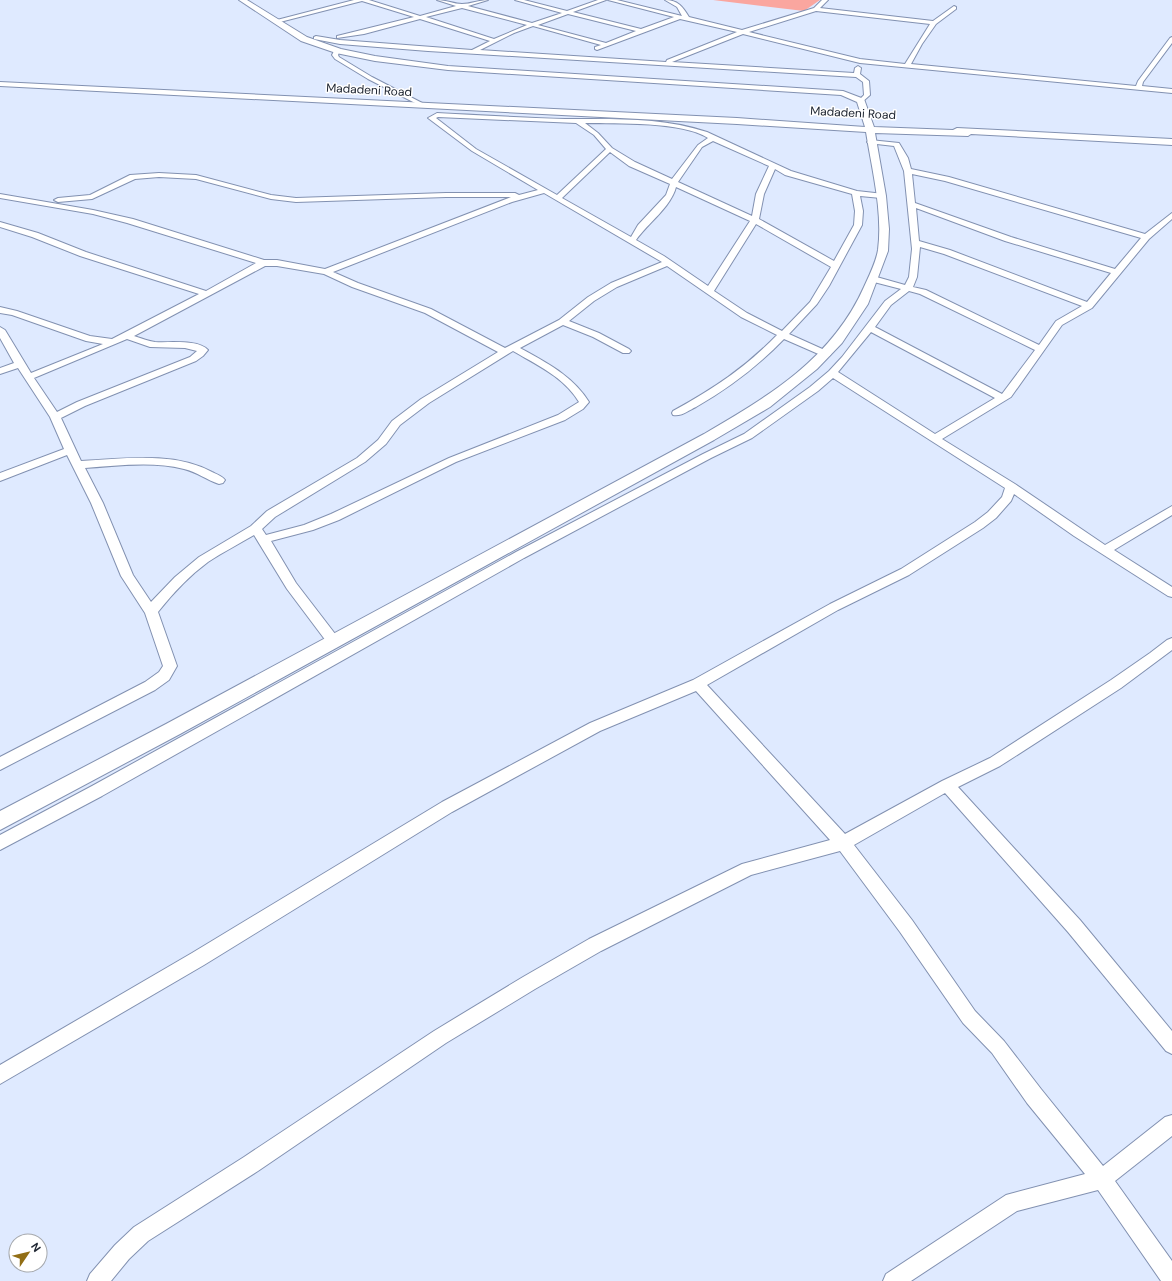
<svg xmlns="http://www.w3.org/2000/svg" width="1172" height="1281" font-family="'DM Sans',sans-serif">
<rect width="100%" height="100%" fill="#dfeaff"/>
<!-- green -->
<polygon fill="#faa69f" points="713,0 820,0 804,11"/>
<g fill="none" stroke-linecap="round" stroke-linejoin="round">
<defs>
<g id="minor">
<path d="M354,0H369L420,16L456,6L437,0C446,0 454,4 462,4C471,4 479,0 488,0L468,6L532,23L562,13L515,0H524L567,11L598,0H606L573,12L641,29L674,17L608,0H617L682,16L677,7L665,0C678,0 683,7 689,17L742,30L814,8L822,0H828L820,8L933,21L954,6L956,7V9L936,24L922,44L911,64L1136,86L1138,81L1170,38L1172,37V43L1143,82L1142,86L1172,89V93L860,63L743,34L672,62L854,73L855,68L858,66L861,68L860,74L869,81L870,95L861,103L858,101L864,95L863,82L856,77L428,51L340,44L314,39V37L316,36L340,40L472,50L490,41L420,19L364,34L337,38V36L414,17L362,1L276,23L273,21ZM462,8L527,25L494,39L426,17ZM816,11L930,24L905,64L860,59L749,32ZM568,14L636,31L606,43L538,25ZM680,19L737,32L667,60L666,62L480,50L514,33L533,26L601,45L595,47V49L597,50Z"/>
<polygon points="335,49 340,50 338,55 339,57 372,77 426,105 421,106 368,79 335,59 332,55"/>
<path d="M437,113C480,115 522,118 565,119C612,119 662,117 707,132L791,171L857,191L884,194L885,196L881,198L860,196L863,211L862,225L829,286L817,304L789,334L829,352L831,354L829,356H823L784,339C758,366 729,388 696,407C689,410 681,417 673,415L672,413L673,411C713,389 745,368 777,335L741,317L667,266L617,287L594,301L569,321L599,333L629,349L631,351L629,353H623L593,337L563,325L520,348C547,363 573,376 589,402L583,409L565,420L456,462L339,520L313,530L271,541L296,583L339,639L341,642L339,645L334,647L329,645L287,589L254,535C239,544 223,552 208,562C189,576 173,593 158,612L177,666L169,680L155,690L0,770V757L145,682L159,672L163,666L145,613L121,576L91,503L67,455L0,481V473L64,449L50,417L18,368L0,374V368L14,363L0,338V327L5,330L31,373L103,344L86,341L12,315L0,313V307L17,311L90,336L112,339L199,294L80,256L32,237L0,227V222L38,233L86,252L206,291L256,263L127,223L93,214L0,198V194L93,210L133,219L264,260H277L325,269L511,197H446L296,202L271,199L196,179L159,177L135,179L92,199L58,202L54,200L58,198L90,195L130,175L159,173L196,175L271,195L296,198L446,193H515L519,195L538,190L472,151L428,118ZM438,117L576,123L594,135L606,149L557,195L476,149L436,118ZM585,123C617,124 682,121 708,138L698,145L672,179L635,162L612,148L598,133ZM713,141L769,166L756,194L752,216L678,182L702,147ZM610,152L629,166L670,184L666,195L638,225L631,237L562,198ZM775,169L785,175L852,194L855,211L854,225L834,261L759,219L764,194ZM676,187L750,221L708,286L664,256L636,240C648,223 671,207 676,187ZM544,193L662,262L611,283L588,297L559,320L505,348L431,309L358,283L333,272L512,202ZM756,224L831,267L810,302L782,331L747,313L714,291ZM265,266H277L324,274L352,287L425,313L498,352L421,399L392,421L378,440L357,458L267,511L251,526L199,557L175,577L151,602L133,575L103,503L85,468C117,466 152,461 184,469C197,472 207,480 219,484L223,483L225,480C222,476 216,474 212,472C173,451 123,459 81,461L61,418L85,406L196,361L203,356L208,350C198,339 170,343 155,342C148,341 141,338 134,336ZM127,339L150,347L185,348L197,351L190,357L77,402L57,412L34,378ZM513,351C537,365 564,377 579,402L558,415L449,458L331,514L304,525L266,535L262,529L275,517L365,462L386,444L400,425L429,403Z"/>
<path d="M870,140L899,143L908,158L911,169L949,177L1145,234L1172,213V219L1149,239L1092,308L1062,325L1011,397L942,439L1015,484L1105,545L1172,506V515L1114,550L1172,587V597L1168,596L1074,536L1014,494L1011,501L996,518L983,528L909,575L838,610L707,685L845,834L942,781L990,758L1111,680L1150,653L1167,640L1172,638V650L1121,688L1000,766L958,787L1080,920L1172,1031V1054L1166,1051L1068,932L945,793L854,845L912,920L975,1011L1004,1041L1041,1089L1103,1166L1165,1117L1172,1115V1136L1115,1181L1172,1261V1281H1161L1098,1190L1017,1211L911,1281H883L886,1274L1006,1195L1085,1174L1027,1103L992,1053L963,1023L900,932L840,851L751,875L601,951L535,989L446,1043L258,1171L148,1241L129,1259L111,1281H87L90,1274L115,1245L134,1227L244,1157L434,1031L523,977L589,939L742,864L830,840L696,691L600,731L452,812L204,965L0,1084V1065L192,953L442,802L590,723L693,680L830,604L901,569L975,522L988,512L1002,497L1005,488L833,378L818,391L752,438L711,458L524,558L102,796L0,850V835L92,786L516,552L703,454L744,434L810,387L829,371L842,357L885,301L901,289L870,281L869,279L870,277L873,276L905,285L909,277L912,249L904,171L894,146L868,143L867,142ZM912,174L945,181L1141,238L1115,269L1011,237L915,203ZM916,208L1005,241L1111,273L1087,302L950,250L919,241ZM920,247L944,254L1082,306L1056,321L1039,345L926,290L913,287L917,277ZM909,291L920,294L1035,350L1002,394L875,327L891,305ZM871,332L995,398L935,434L838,372Z"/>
</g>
<path id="tertiary" d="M239,0H247L307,37L341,49L375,56L448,66L843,91L864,99L874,127L953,130L957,128L1172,139V145L971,134L968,136L875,133L886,196L889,229L888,251L868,304L842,343L817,369L770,407L714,440L180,734L0,830V811L166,724L704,434C769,396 832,359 864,287C869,276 876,262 878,250C883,212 872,170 866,132L737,124L0,86V82L737,118L865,127L857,102L841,95L448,70L375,61L336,53L301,41Z"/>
</defs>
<!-- minor casing -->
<use href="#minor" stroke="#8291b1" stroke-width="2"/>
<!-- tertiary casing -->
<use href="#tertiary" stroke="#8291b1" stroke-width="2"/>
<!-- minor -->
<use href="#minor" fill="#fff" fill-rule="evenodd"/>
<!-- tertiary -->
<use href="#tertiary" fill="#fff" fill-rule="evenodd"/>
</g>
<g text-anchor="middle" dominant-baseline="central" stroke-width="3" stroke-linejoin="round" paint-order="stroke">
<!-- far-street labels -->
<g font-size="12" fill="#202733" stroke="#fff">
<text transform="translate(369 90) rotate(3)">Madadeni Road</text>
<text transform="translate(853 113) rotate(3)">Madadeni Road</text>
</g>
</g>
<!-- north arrow -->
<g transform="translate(28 1253) rotate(55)"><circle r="19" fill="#ffffff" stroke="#a6a9ad"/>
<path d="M0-3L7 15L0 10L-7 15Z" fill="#926e15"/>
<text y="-6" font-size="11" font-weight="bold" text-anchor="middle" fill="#202733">N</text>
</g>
</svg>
